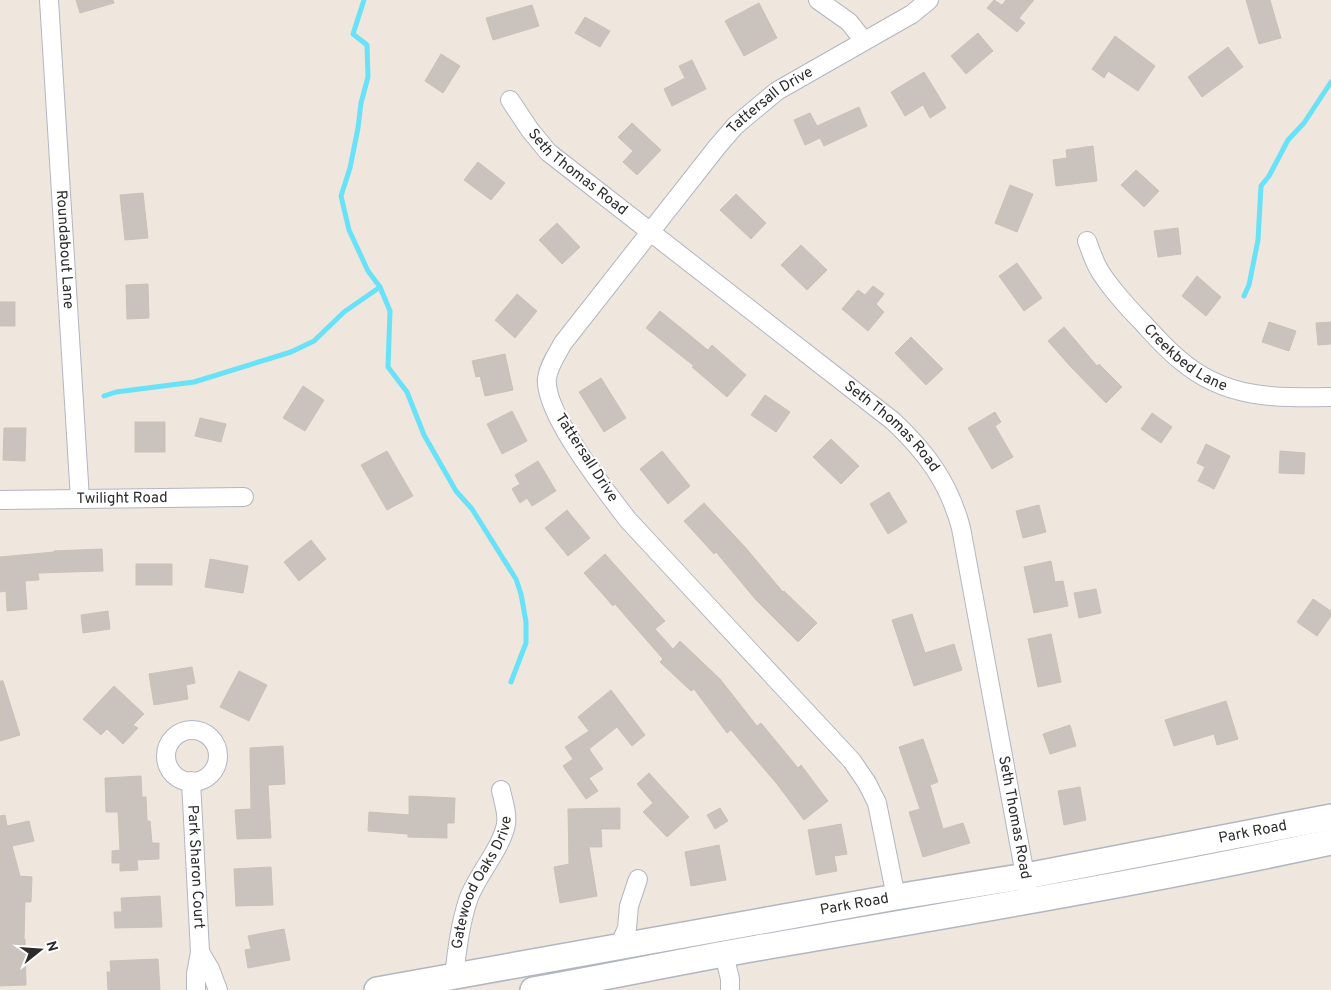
<svg xmlns="http://www.w3.org/2000/svg" width="1331" height="990" font-family="Overpass,sans-serif">
<rect width="100%" height="100%" fill="#efe6de"/>
<g fill="none" stroke-linecap="round" stroke-linejoin="round">
<!-- stream -->
<g stroke="#69e2f8" stroke-width="5">
<polyline points="364,0 353,34 367,45 368,77 361,103 358,128 350,168 341,196 349,230 368,271 380,287 390,311 388,367 407,392 424,435 456,491 472,509 516,579 521,594 526,622 526,643 511,682"/>
<polyline points="1244,296 1249,285 1258,240 1261,186 1269,176 1288,140 1304,123 1331,82"/>
<polyline points="104,396 116,392 194,382 291,352 314,341 344,312 380,287"/>
</g>
</g>
<!-- building -->
<g fill="#cac3bd" stroke="#cbc1b7">
<polygon points="76,0 113,0 114,3 80,13"/>
<polygon points="994,0 1002,5 1006,0 1034,0 1019,18 1025,23 1017,32 987,8"/>
<polygon points="1246,0 1270,0 1281,38 1259,44"/>
<polygon points="759,3 777,38 744,56 725,21"/>
<polygon points="532,5 539,26 493,40 486,18"/>
<polygon points="585,17 610,31 600,47 575,33"/>
<polygon points="978,33 993,51 966,74 951,56"/>
<polygon points="1115,36 1155,66 1138,91 1108,71 1104,78 1092,69"/>
<polygon points="1228,47 1243,67 1202,97 1188,77"/>
<polygon points="441,54 460,66 443,93 425,81"/>
<polygon points="692,60 706,89 672,106 664,89 685,78 679,66"/>
<polygon points="924,72 946,108 930,118 923,105 905,116 891,92"/>
<polygon points="859,107 867,126 824,146 820,138 805,145 794,120 810,113 817,126"/>
<polygon points="632,123 661,150 637,175 623,162 633,151 618,137"/>
<polygon points="1093,146 1097,181 1056,186 1053,160 1067,158 1066,150"/>
<polygon points="478,162 505,183 491,200 464,180"/>
<polygon points="1136,170 1159,191 1144,207 1121,185"/>
<polygon points="1010,185 1033,194 1017,232 995,223"/>
<polygon points="143,193 148,238 125,240 120,195"/>
<polygon points="736,194 766,223 751,239 720,210"/>
<polygon points="557,223 580,247 562,264 539,240"/>
<polygon points="1178,228 1181,254 1158,257 1154,231"/>
<polygon points="801,245 827,270 807,290 781,265"/>
<polygon points="1017,263 1042,298 1024,311 999,276"/>
<polygon points="1197,276 1221,297 1206,316 1182,296"/>
<polygon points="148,284 149,318 127,319 126,285"/>
<polygon points="873,286 884,294 876,304 884,312 868,331 842,309 858,290 865,295"/>
<polygon points="517,294 537,311 515,338 495,320"/>
<rect x="0" y="302" width="15" height="24"/>
<polygon points="660,311 708,350 712,345 746,375 727,397 692,367 694,366 646,328"/>
<polygon points="1269,322 1296,331 1289,351 1262,342"/>
<polygon points="1331,322 1331,344 1318,345 1316,323"/>
<polygon points="1064,327 1097,366 1099,364 1122,387 1106,403 1069,365 1048,341"/>
<polygon points="911,337 943,369 926,385 895,353"/>
<polygon points="505,354 513,390 485,396 480,376 476,377 472,361"/>
<polygon points="601,378 626,418 604,432 579,392"/>
<polygon points="303,386 324,400 305,431 283,418"/>
<polygon points="765,395 790,412 776,432 751,415"/>
<polygon points="512,411 527,441 502,454 487,424"/>
<polygon points="995,412 1001,422 995,426 1013,457 992,469 968,428"/>
<polygon points="1152,413 1172,427 1161,443 1141,429"/>
<polygon points="200,418 226,424 221,442 195,436"/>
<rect x="135" y="422" width="30" height="30"/>
<polygon points="4,428 26,428 25,461 3,460"/>
<polygon points="831,439 859,466 841,484 813,457"/>
<polygon points="1206,444 1230,456 1214,489 1198,481 1205,467 1197,463"/>
<polygon points="387,451 413,496 387,510 361,465"/>
<polygon points="662,451 690,486 668,504 640,469"/>
<polygon points="1280,451 1305,453 1304,474 1279,473"/>
<polygon points="538,461 556,491 532,506 527,498 520,503 512,489 520,484 515,475"/>
<polygon points="889,492 907,522 888,534 870,504"/>
<polygon points="704,503 745,547 783,592 784,591 817,623 798,642 756,600 716,552 714,554 684,521"/>
<polygon points="1039,505 1046,532 1023,538 1016,511"/>
<polygon points="567,510 590,538 568,556 545,528"/>
<polygon points="311,540 326,559 299,581 284,562"/>
<polygon points="102,549 103,571 38,573 39,580 25,581 27,609 7,611 6,591 0,592 0,557 54,552 54,551"/>
<polygon points="605,554 665,621 655,629 673,649 680,641 720,679 757,726 761,723 798,768 801,765 828,801 804,820 777,784 731,730 727,733 694,689 691,691 660,662 663,659 615,604 613,606 584,573"/>
<polygon points="210,559 248,566 243,593 205,587"/>
<polygon points="1051,561 1055,582 1063,581 1068,606 1034,613 1024,567"/>
<rect x="136" y="564" width="36" height="21"/>
<polygon points="1096,589 1101,613 1079,618 1074,593"/>
<polygon points="1313,599 1331,611 1331,616 1317,636 1297,622"/>
<polygon points="108,611 110,629 83,633 81,615"/>
<polygon points="912,614 925,653 954,644 962,670 914,686 892,620"/>
<polygon points="1051,634 1061,682 1038,687 1028,639"/>
<polygon points="192,667 195,683 186,685 188,699 154,705 149,674"/>
<polygon points="239,671 267,685 249,721 220,707"/>
<polygon points="0,681 3,681 20,735 0,741"/>
<polygon points="114,686 144,714 133,725 138,728 123,744 107,729 101,735 83,719"/>
<polygon points="611,690 645,735 632,746 617,727 589,749 603,769 589,778 598,791 586,799 563,766 573,759 565,747 589,731 578,717"/>
<polygon points="1226,701 1238,739 1217,745 1214,734 1174,746 1165,720"/>
<polygon points="1070,725 1076,746 1050,754 1043,734"/>
<polygon points="923,739 938,782 930,785 943,829 963,823 970,843 923,857 909,812 920,809 899,747"/>
<polygon points="283,746 285,784 268,785 271,838 237,839 235,810 251,809 250,748"/>
<polygon points="649,773 689,817 667,837 643,812 653,803 637,784"/>
<polygon points="141,776 142,797 146,797 147,821 150,821 152,843 159,843 159,859 137,860 138,870 120,871 120,863 112,863 112,851 120,850 118,812 106,812 105,778"/>
<polygon points="1080,787 1086,820 1064,825 1058,791"/>
<polygon points="409,796 455,798 454,823 447,823 447,838 408,837 408,834 368,831 369,812 409,815"/>
<polygon points="620,808 620,829 601,829 602,847 589,847 597,896 560,903 554,867 569,864 568,809"/>
<polygon points="720,808 728,821 715,829 707,815"/>
<polygon points="5,815 7,826 29,821 34,841 12,846 20,876 32,877 31,902 25,902 24,939 25,939 26,985 0,986 0,816"/>
<polygon points="841,824 847,854 834,856 837,871 816,875 808,830"/>
<polygon points="719,845 726,880 691,886 685,852"/>
<polygon points="271,867 273,905 236,906 234,869"/>
<polygon points="160,896 162,927 115,928 114,912 122,912 121,898"/>
<polygon points="284,929 290,960 248,968 245,950 251,949 248,936"/>
<polygon points="158,959 160,990 108,990 107,972 111,972 110,961"/>
</g>
<g fill="none" stroke-linecap="round" stroke-linejoin="round">
<defs>
<g id="street">
<path id="s1" d="M49,0L80,499"/>
<polyline points="818,0 849,22 864,41"/>
<path id="s2" d="M510,100L530,130L548,152L893,421C927,453 949,483 961,528L1027,886"/>
<path id="s3" d="M1087,241C1090,249 1093,258 1097,266C1105,282 1129,309 1142,322C1154,335 1166,349 1180,360C1225,399 1275,398 1331,397"/>
<path id="s4" d="M0,500L244,497"/>
<circle cx="192" cy="756" r="26"/>
<path id="s5" d="M191,781L200,952"/>
<path id="s6" d="M896,897L877,803L867,783L852,761L628,520C606,491 543,412 547,378C549,365 557,354 563,343L717,147L735,126L777,91L912,14L929,0"/>
<polyline points="619,947 627,928 629,906 638,879"/>
<polyline points="724,954 730,979 730,990"/>
<path id="s7" d="M454,976C457,950 460,925 468,900C476,876 502,848 506,824C508,813 503,801 501,790"/>
<polyline points="196,990 196,974 200,952 210,969 218,990"/>
</g>
<g id="secondary">
<path id="s8" d="M377,990L896,897L1026,876L1331,817"/>
<path d="M533,990C608,977 682,961 757,948C949,915 1141,883 1331,842"/>
</g>
</defs>
<!-- street casing -->
<use href="#street" stroke="#b2b6c1" stroke-width="20"/>
<!-- secondary casing -->
<use href="#secondary" stroke="#b2b6c1" stroke-width="28"/>
<!-- street -->
<use href="#street" stroke="#fff" stroke-width="18"/>
<!-- secondary -->
<use href="#secondary" stroke="#fff" stroke-width="25"/>
</g>
<g text-anchor="middle" dominant-baseline="central" stroke-width="4.5" stroke-linejoin="round" paint-order="stroke">
<!-- street labels -->
<g font-size="15" fill="#2c2c2c" stroke="#fff">
<text stroke="none"><textPath href="#s6" startOffset="999">Tattersall Drive</textPath></text>
<text stroke="none"><textPath href="#s2" startOffset="100">Seth Thomas Road</textPath></text>
<text stroke="none"><textPath href="#s1" startOffset="250">Roundabout Lane</textPath></text>
<text stroke="none"><textPath href="#s3" startOffset="156">Creekbed Lane</textPath></text>
<text stroke="none"><textPath href="#s2" startOffset="505">Seth Thomas Road</textPath></text>
<text transform="translate(586 458) rotate(57)">Tattersall Drive</text>
<text stroke="none"><textPath href="#s4" startOffset="122">Twilight Road</textPath></text>
<text stroke="none"><textPath href="#s2" startOffset="925">Seth Thomas Road</textPath></text>
<text stroke="none"><textPath href="#s8" startOffset="890">Park Road</textPath></text>
<text stroke="none"><textPath href="#s5" startOffset="86">Park Sharon Court</textPath></text>
<text stroke="none"><textPath href="#s7" startOffset="99">Gatewood Oaks Drive</textPath></text>
<text stroke="none"><textPath href="#s8" startOffset="485">Park Road</textPath></text>
</g>
</g>
<!-- north arrow -->
<g transform="translate(40 950) rotate(73)" stroke="#ffffff" stroke-width="4" paint-order="stroke">
<path d="M0-4L9 19L0 12L-9 19Z" fill="#2c2c2c"/>
<text y="-8" font-size="14" font-weight="bold" text-anchor="middle" fill="#2c2c2c">N</text>
</g>
</svg>
